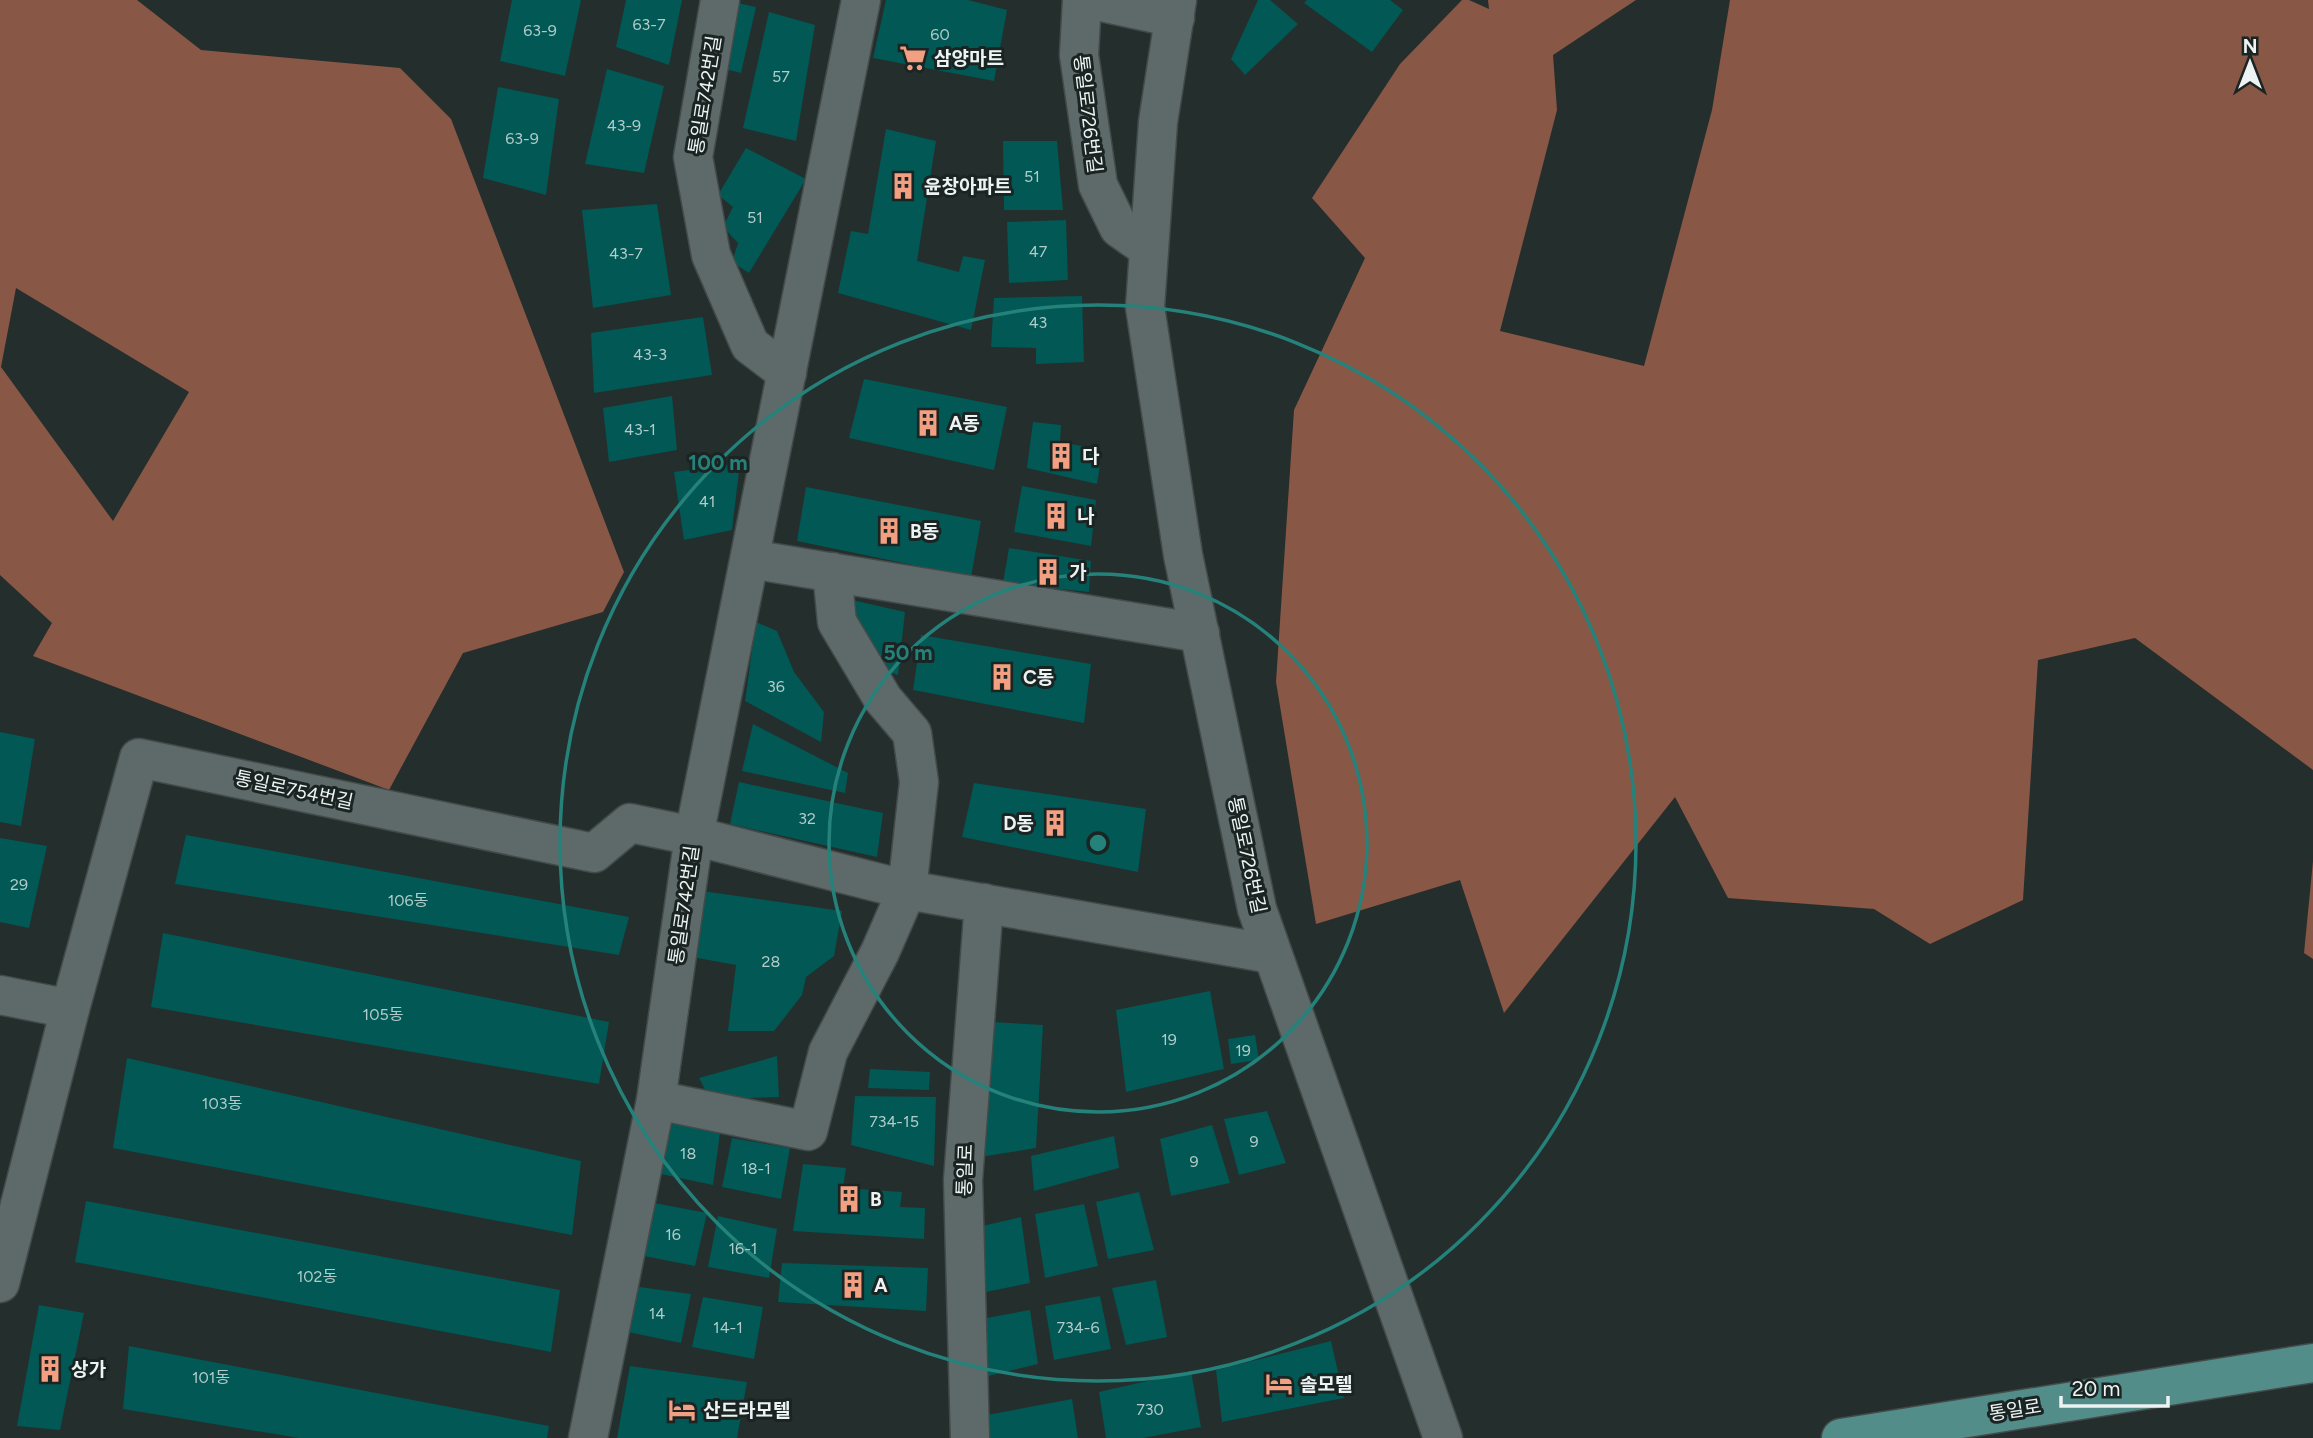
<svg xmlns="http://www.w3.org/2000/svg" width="2313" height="1438" font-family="Figtree,'Noto Sans KR',sans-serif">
<rect width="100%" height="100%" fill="#242e2d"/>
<!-- forest -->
<g fill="#885745" fill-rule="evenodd">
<path d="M0,0H137L201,50L400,68L451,119L624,572L603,612L463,653L389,790L33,656L52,623L0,575ZM16,288L189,392L113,521L1,367Z"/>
<polygon points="1462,0 1469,0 1489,9 1488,0 1636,0 1553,55 1557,110 1500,331 1644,366 1712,110 1730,0 2313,0 2313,770 2135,638 2038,660 2023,900 1930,944 1874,909 1728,898 1675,797 1504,1013 1460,880 1316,924 1276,682 1294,410 1365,258 1312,198 1400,64"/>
<polygon points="2313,861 2313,959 2304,953"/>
</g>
<!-- building -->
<g fill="#015854">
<polygon points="512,0 581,0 565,76 500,61"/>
<polygon points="626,0 682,0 669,65 616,47"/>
<polygon points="886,0 968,0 1007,10 994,81 873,58"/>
<polygon points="1258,0 1270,0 1298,24 1245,75 1231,59"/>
<polygon points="1307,0 1390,0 1403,10 1372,52 1304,3"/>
<polygon points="734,2 756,7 741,73 721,68"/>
<polygon points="769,12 815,25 796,141 743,128"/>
<polygon points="607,69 664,86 644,173 585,164"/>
<polygon points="498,87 559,99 546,195 483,178"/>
<polygon points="886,129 936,141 917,261 959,272 963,256 985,260 971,330 838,293 851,231 868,234"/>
<polygon points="1003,141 1057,141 1063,210 1004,210"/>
<polygon points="746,148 806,179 749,273 732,262 738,243 723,227 733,207 718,195"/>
<polygon points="657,204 671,295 593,308 582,210"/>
<polygon points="1066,220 1068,280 1009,283 1007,222"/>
<polygon points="1082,296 1084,362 1036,364 1036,348 991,347 994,298"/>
<polygon points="703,317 712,375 594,393 591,333"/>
<polygon points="864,379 1007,407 994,470 849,438"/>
<polygon points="672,396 677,450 609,462 603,408"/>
<polygon points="1033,422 1061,425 1060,442 1087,447 1100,465 1097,484 1027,468"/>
<polygon points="740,463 732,530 684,540 674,472"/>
<polygon points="1022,486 1096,500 1091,546 1014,532"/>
<polygon points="806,487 981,521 971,577 797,541"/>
<polygon points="1009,548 1091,561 1089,592 1003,583"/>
<polygon points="852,600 905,612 898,675 883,670 851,619"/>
<polygon points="756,622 777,631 794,672 824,712 821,742 745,701"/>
<polygon points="921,635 1091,664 1084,723 913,690"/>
<polygon points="753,724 848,773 845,793 742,771"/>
<polygon points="0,732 35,739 21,826 0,822"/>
<polygon points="739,782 883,813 877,857 730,824"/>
<polygon points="974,783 1146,809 1138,872 962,837"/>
<polygon points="186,835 629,917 619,955 175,884"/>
<polygon points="0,838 47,846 29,928 0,922"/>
<polygon points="702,891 842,911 834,956 806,977 802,995 774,1031 728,1031 736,965 692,957"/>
<polygon points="163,933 609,1022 599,1084 151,1007"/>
<polygon points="1210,991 1224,1069 1126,1092 1116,1010"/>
<polygon points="993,1022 1043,1025 1036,1148 980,1157"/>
<polygon points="1255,1035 1259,1060 1231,1064 1228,1039"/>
<polygon points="777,1056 779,1097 710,1099 699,1078"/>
<polygon points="127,1058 581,1161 572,1235 113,1148"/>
<polygon points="870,1069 930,1072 929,1090 868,1088"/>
<polygon points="855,1096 936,1097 934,1166 851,1145"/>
<polygon points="1267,1111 1286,1163 1239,1175 1224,1119"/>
<polygon points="664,1121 720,1133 713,1185 656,1173"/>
<polygon points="1212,1125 1230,1183 1171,1196 1160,1139"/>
<polygon points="1114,1136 1119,1168 1034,1191 1031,1156"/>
<polygon points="732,1138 790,1148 781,1199 722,1187"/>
<polygon points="803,1164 846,1168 843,1188 902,1192 900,1207 925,1208 924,1239 793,1231"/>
<polygon points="1139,1192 1154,1250 1108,1259 1096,1202"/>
<polygon points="86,1201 560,1290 551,1352 75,1262"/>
<polygon points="649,1202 707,1213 695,1266 639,1255"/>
<polygon points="1084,1204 1098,1266 1045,1278 1035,1214"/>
<polygon points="718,1216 777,1229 769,1278 708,1267"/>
<polygon points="1021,1217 1030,1283 981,1293 978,1227"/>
<polygon points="782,1263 928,1268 926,1311 778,1302"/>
<polygon points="1156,1280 1167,1337 1126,1345 1112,1288"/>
<polygon points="632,1286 691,1294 681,1343 623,1331"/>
<polygon points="1100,1296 1111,1349 1054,1360 1045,1306"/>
<polygon points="703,1297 763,1307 754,1359 692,1347"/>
<polygon points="39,1305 84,1313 60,1430 17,1426"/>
<polygon points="1030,1310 1038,1364 984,1377 981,1319"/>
<polygon points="1331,1341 1344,1398 1222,1422 1216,1370"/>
<polygon points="129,1346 549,1426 547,1438 299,1438 123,1409"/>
<polygon points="630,1366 747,1382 737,1438 617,1438"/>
<polygon points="1191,1371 1201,1427 1143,1438 1106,1438 1099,1392"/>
<polygon points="1072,1399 1078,1438 986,1438 987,1415"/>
</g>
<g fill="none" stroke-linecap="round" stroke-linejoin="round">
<defs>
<g id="minor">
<polyline points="720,0 693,157 711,255 750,345 787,373"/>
<polyline points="1082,0 1079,55 1098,185 1119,228 1149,249"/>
<polyline points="1092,0 1175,18"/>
<polyline points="1177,0 1158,122 1145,307 1183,555 1257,909 1443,1438"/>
<polyline points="750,559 1200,633"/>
<polyline points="0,995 70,1009"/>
<polyline points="656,1100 808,1131 828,1052 880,952 907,890 919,782 912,733 883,699 837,622 832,572"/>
<polyline points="0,1283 70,1009 139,758 594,853 630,823 694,836 907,890 1272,954"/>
<polyline points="588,1438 656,1100 694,836 861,0"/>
<polyline points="970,1438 963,1180 984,903"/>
</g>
<polyline id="major" points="1841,1438 2313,1363"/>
</defs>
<!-- minor casing -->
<use href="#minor" stroke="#434b4a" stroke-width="41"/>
<!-- major casing -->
<use href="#major" stroke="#434b4a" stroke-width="41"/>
<!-- minor -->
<use href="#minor" stroke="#5e6a69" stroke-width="38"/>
<!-- major -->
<use href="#major" stroke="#528d89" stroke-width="38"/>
</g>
<!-- distance rings -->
<g fill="none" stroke="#25827b" stroke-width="3.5">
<circle cx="1098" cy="843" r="269"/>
<circle cx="1098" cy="843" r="538"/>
</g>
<!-- icons -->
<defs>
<symbol id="supermarket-bare" viewBox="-9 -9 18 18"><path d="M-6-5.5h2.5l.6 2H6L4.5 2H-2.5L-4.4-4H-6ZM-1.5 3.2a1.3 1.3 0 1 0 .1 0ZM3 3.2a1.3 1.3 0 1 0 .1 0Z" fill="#f2a081" stroke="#1a2423" stroke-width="2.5" paint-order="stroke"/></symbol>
<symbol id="building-bare" viewBox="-9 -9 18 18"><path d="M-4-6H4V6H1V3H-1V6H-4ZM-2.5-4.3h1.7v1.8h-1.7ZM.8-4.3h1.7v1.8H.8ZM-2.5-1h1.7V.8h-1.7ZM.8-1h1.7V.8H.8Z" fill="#f2a081" stroke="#1a2423" stroke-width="2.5" paint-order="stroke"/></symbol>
<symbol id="hotel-bare" viewBox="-9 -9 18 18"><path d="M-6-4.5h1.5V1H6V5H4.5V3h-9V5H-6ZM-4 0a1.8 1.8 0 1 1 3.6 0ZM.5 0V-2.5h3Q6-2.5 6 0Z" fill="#f2a081" stroke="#1a2423" stroke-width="2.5" paint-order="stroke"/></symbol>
</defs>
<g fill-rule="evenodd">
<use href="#supermarket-bare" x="894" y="39" width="38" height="38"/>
<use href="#building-bare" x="884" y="167" width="38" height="38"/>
<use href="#building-bare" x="909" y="404" width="38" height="38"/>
<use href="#building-bare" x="1042" y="437" width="38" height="38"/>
<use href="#building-bare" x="1037" y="497" width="38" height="38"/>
<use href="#building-bare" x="870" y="512" width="38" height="38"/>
<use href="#building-bare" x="1029" y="553" width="38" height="38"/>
<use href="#building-bare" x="983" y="658" width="38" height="38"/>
<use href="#building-bare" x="1036" y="804" width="38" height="38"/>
<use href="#building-bare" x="830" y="1180" width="38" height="38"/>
<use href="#building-bare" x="834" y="1266" width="38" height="38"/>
<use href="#building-bare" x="31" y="1350" width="38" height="38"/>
<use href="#hotel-bare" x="1260" y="1365" width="38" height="38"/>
<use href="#hotel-bare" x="663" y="1391" width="38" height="38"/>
</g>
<g text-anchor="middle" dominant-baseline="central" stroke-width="6" stroke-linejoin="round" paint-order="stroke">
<!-- number labels -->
<g font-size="16" fill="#b1ccca">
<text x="649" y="24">63-7</text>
<text x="540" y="30">63-9</text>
<text x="940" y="34">60</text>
<text x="781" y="76">57</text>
<text x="624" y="125">43-9</text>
<text x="522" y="138">63-9</text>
<text x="1032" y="176">51</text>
<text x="755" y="217">51</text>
<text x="1038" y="251">47</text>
<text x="626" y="253">43-7</text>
<text x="1038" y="322">43</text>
<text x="650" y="354">43-3</text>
<text x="640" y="429">43-1</text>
<text x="707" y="501">41</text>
<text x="776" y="686">36</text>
<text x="807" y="818">32</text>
<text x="19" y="884">29</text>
<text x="408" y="900">106동</text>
<text x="771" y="961">28</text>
<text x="383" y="1014">105동</text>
<text x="1169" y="1039">19</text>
<text x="1243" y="1050">19</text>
<text x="222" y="1103">103동</text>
<text x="894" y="1121">734-15</text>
<text x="1254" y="1141">9</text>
<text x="688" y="1153">18</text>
<text x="1194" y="1161">9</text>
<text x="756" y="1168">18-1</text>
<text x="673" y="1234">16</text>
<text x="743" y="1248">16-1</text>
<text x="317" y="1276">102동</text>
<text x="657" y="1313">14</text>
<text x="728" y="1327">14-1</text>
<text x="1078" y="1327">734-6</text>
<text x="211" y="1377">101동</text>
<text x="1150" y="1409">730</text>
</g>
<!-- poi labels -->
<g font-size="19" font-weight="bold" fill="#ecf3f2" stroke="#1a2423" text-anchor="start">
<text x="934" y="58">삼양마트</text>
<text x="924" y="186">윤창아파트</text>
<text x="949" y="423">A동</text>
<text x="1082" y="456">다</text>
<text x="1077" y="516">나</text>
<text x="910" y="531">B동</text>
<text x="1069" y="572">가</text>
<text x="1023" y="677">C동</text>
<text x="1034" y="823" text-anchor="end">D동</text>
<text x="870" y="1199">B</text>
<text x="874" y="1285">A</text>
<text x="71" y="1369">상가</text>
<text x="1300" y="1384">솔모텔</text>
<text x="703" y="1410">산드라모텔</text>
</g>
<!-- street labels -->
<g font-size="19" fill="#ecf3f2" stroke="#1a2423">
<text transform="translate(705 95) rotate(-81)">통일로742번길</text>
<text transform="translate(1088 114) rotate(83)">통일로726번길</text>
<text transform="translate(294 790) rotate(12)">통일로754번길</text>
<text transform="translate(1247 855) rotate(78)">통일로726번길</text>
<text transform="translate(684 905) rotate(-82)">통일로742번길</text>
<text transform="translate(965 1170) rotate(-88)">통일로</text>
<text transform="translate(2015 1410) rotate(-9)">통일로</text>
</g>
</g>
<circle cx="1098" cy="843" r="10" fill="#25827b" stroke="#1a2423" stroke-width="3.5"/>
<g font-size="21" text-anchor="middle" font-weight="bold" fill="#25827b" stroke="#1a2423" stroke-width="6" stroke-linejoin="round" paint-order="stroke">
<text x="718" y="470">100 m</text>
<text x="908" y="660">50 m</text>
</g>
<!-- north arrow -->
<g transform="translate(2250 63)" stroke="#1a2423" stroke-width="5" paint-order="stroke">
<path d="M0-5L12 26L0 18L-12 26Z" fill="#ecf3f2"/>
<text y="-10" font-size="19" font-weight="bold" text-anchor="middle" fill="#ecf3f2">N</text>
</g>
<!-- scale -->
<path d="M2061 1396v10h107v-10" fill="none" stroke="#ecf3f2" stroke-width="3.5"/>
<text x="2072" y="1396" font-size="21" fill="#ecf3f2" stroke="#1a2423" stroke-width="5" paint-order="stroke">20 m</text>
</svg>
